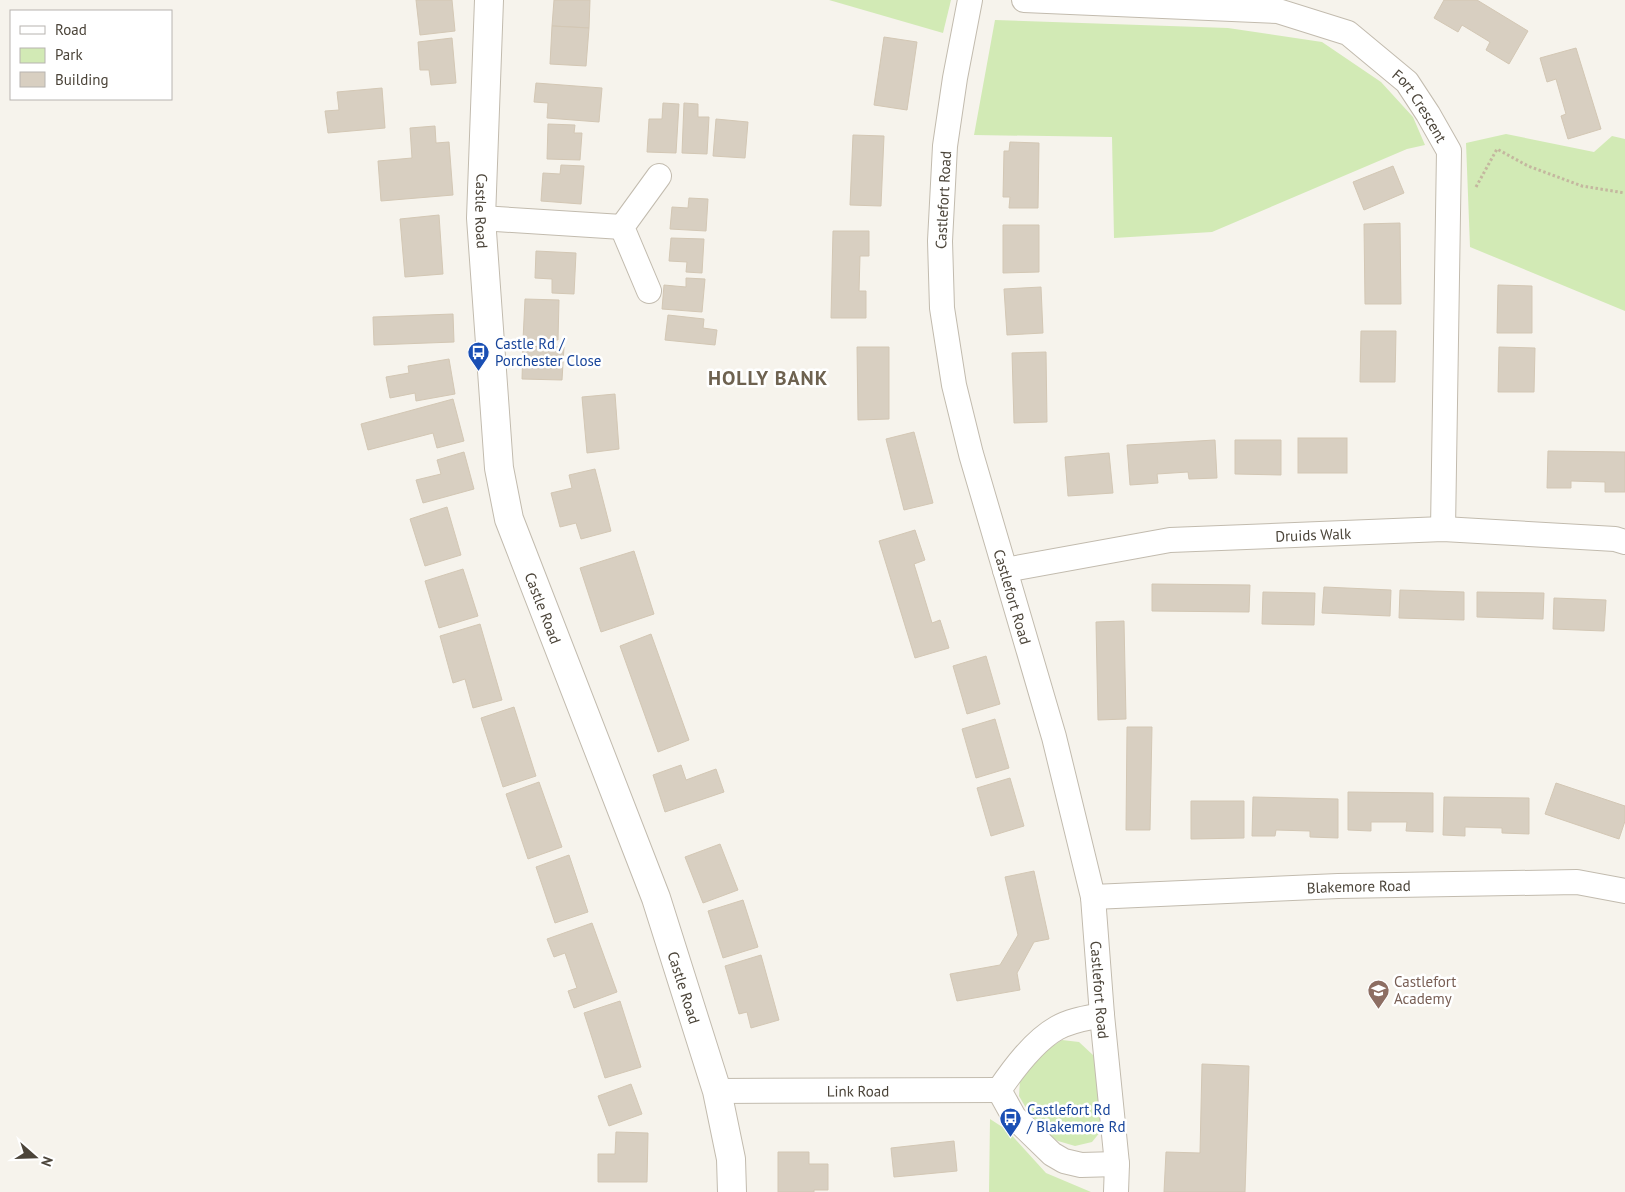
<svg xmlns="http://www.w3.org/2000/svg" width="1625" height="1192" font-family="'PT Sans',sans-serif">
<rect width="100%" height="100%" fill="#f6f3ec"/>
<!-- green -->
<g fill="#d2eab5">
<polygon points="829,0 951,0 943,33"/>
<polygon points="995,20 1228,28 1322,42 1381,82 1413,117 1425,145 1407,149 1212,232 1114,238 1112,137 974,135"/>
<polygon points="1506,134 1594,152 1612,136 1625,139 1625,311 1470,247 1466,143"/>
<polygon points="1062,1040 1079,1042 1094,1056 1105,1095 1105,1126 1092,1142 1075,1146 1058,1141 1036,1125 1019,1096 1020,1080 1039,1055"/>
<polygon points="990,1119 1007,1130 1046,1173 1091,1192 989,1192"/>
</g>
<!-- building -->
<g fill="#d8cfc1" stroke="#d3c7b4">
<polygon points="416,0 452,0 455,31 420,35"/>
<polygon points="554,0 590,0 589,28 552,26"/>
<polygon points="1444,0 1477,0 1528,31 1509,64 1486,50 1490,42 1462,25 1458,32 1434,18"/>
<polygon points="552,26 589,28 586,66 550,64"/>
<polygon points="884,37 917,42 907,110 874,105"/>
<polygon points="452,38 456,83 431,85 429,70 420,70 418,42"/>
<polygon points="1576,48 1601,129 1568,139 1561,116 1566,114 1556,79 1547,82 1540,58"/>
<polygon points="536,83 602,88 599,122 547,118 548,103 534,102"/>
<polygon points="382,88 385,128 328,133 325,111 339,110 337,92"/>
<polygon points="663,103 679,104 676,153 647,152 649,119 662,119"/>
<polygon points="684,103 698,104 698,117 709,117 707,154 682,153"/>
<polygon points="716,119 748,122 745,158 713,156"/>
<polygon points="548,124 575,125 574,133 582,133 580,160 547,159"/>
<polygon points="435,126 436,143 449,142 453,195 381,201 378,161 412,158 410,128"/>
<polygon points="853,135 884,136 881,206 850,205"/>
<polygon points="1010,142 1039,143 1038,208 1009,208 1010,197 1003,197 1004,151 1009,151"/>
<polygon points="561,165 584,166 581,204 541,201 543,173 560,174"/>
<polygon points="1393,166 1404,193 1364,210 1353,182"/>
<polygon points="689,198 708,199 706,231 670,229 672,207 688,208"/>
<polygon points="439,215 443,274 405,277 400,219"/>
<polygon points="1400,223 1401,304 1365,304 1364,224"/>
<polygon points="1003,225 1039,225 1039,272 1003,273"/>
<polygon points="833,231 869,231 869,256 860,256 859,291 866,291 866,318 831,318"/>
<polygon points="671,238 704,239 702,273 686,272 687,262 669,261"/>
<polygon points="536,251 576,253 574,294 552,293 552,279 535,278"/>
<polygon points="686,278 705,279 702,312 662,309 664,285 686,287"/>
<polygon points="1498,285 1532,286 1532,333 1497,333"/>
<polygon points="1041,287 1043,333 1007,335 1004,289"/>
<polygon points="525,299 559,300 558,340 523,340"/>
<polygon points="453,314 454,342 374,345 373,317"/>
<polygon points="668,315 704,319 703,328 717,330 715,345 665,340"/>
<polygon points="1361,331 1396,331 1395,382 1360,382"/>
<polygon points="523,346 564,347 562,380 522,379"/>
<polygon points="857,347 889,347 889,419 858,420"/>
<polygon points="1499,347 1535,348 1534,392 1498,392"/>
<polygon points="1046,352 1047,422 1014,423 1012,353"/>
<polygon points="449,359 455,394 416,401 415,393 390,398 386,377 409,373 408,366"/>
<polygon points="615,394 619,449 587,453 582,397"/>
<polygon points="453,399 464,441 437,448 433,433 368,450 361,424"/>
<polygon points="914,432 933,503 904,510 886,439"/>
<rect x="1298" y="438" width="49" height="35"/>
<polygon points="1215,440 1217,478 1189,479 1188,472 1157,474 1158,483 1130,485 1127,445"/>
<polygon points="1235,440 1281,440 1281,475 1235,474"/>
<polygon points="1548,451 1625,452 1625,492 1605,492 1605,482 1571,481 1571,488 1547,488"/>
<polygon points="464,452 474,489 423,503 416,480 441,474 437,460"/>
<polygon points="1109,453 1113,493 1068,496 1065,457"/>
<polygon points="595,469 611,531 581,539 576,523 560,527 551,493 572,488 569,475"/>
<polygon points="447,507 461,555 425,566 410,519"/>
<polygon points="915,530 925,560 914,564 932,623 940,620 949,648 915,658 879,541"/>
<polygon points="634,551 654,614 601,632 580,568"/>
<polygon points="463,569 478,616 439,628 425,581"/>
<polygon points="1152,584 1250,585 1249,612 1152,611"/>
<polygon points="1324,587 1391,590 1390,616 1322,613"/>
<polygon points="1400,590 1464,592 1464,620 1399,618"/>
<polygon points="1263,592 1315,593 1314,625 1262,624"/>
<polygon points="1477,592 1544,593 1543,619 1477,617"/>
<polygon points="1554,598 1606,600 1604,631 1553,629"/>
<polygon points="1124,621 1126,719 1098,720 1096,622"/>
<polygon points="480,624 502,700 473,708 465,679 453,683 440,636"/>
<polygon points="651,634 689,740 658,752 620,646"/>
<polygon points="986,656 1000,704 967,714 953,666"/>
<polygon points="514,707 536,776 503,787 481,718"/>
<polygon points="995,719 1009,768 976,778 962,729"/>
<polygon points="1127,727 1152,727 1150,830 1126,830"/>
<polygon points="681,765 686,780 716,769 724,792 665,812 653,775"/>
<polygon points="1010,778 1024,826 991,836 977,788"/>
<polygon points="539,782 562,847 528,859 506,794"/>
<polygon points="1556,783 1625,806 1625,821 1619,839 1545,814"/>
<polygon points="1348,792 1433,793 1433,832 1406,831 1407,822 1371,822 1371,831 1348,830"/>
<polygon points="1253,797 1338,799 1338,838 1310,837 1310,831 1276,830 1275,836 1252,836"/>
<polygon points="1444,797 1529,798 1529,834 1502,833 1502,828 1465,827 1465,836 1443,835"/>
<polygon points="1191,801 1244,801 1244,838 1191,839"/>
<polygon points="720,844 738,890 703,903 685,857"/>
<polygon points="569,855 588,912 555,923 536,867"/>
<polygon points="1034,871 1049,939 1034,942 1017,973 1020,990 957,1001 950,974 1000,965 1018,935 1005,877"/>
<polygon points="743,900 758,947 723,958 708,911"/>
<polygon points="592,923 617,992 574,1008 568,991 577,988 565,953 554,957 547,939"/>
<polygon points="761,955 779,1020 751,1028 747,1012 739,1014 725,966"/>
<polygon points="620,1001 641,1067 605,1078 584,1013"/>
<polygon points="1202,1064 1249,1066 1245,1192 1164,1192 1166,1152 1200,1153"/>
<polygon points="631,1084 642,1114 609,1126 598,1096"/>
<polygon points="616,1132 648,1133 647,1182 598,1182 598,1154 615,1154"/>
<polygon points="954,1141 957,1171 894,1177 891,1148"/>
<polygon points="778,1152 809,1152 809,1164 828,1164 828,1190 814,1190 814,1192 778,1192"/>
</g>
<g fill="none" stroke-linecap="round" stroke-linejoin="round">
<defs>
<g id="minor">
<path id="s1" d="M970,0L955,78L945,146L940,241L942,308L954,385L971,454L1054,737L1093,897L1102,1015L1117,1164L1116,1192"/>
<path id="s2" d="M1024,0L1278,11L1348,33L1407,82L1428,114L1449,151L1443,529"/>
<polyline points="481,218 622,227"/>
<polyline points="649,291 622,227 659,176"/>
<path id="s3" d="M1005,570L1170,540L1443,529L1615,539L1625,542"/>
<path id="s4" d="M1093,897L1338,886L1577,882L1625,891"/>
<polyline points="999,1090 1014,1117 1052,1154 1064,1161 1081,1165 1117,1164"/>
<path d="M999,1090C1014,1068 1034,1041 1057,1028C1071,1020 1087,1018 1102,1015"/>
<path id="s5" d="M717,1091L999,1090"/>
</g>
<g id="tertiary">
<path id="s6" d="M489,0L481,218L499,468L509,519L656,898L717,1091L731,1159L732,1192"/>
</g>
</defs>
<!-- minor casing -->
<use href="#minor" stroke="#c2bbae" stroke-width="26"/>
<!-- tertiary casing -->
<use href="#tertiary" stroke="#c2bbae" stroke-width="30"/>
<!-- path -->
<polyline stroke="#c4b79f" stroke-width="3" stroke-dasharray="2.5 2.5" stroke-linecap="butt" points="1476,187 1497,149 1528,166 1582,186 1625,193"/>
<!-- minor -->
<use href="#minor" stroke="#fff" stroke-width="24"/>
<!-- tertiary -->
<use href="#tertiary" stroke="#fff" stroke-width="28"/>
</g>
<!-- icons -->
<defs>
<symbol id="bus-pin" viewBox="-11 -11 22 30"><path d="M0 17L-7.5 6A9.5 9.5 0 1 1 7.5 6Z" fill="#1a4fb4" stroke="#fff"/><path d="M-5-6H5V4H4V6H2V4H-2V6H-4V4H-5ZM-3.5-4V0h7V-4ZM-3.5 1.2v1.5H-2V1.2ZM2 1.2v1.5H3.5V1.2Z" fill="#fff"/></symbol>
<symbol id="school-pin" viewBox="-11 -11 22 30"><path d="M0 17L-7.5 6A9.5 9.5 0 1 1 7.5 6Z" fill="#8d6e63" stroke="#fff"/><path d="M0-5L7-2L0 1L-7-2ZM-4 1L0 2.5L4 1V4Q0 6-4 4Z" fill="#fff"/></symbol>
</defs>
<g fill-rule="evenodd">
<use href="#bus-pin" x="466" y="340" width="25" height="34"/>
<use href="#school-pin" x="1366" y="978" width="25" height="34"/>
<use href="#bus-pin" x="998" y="1106" width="25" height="34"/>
</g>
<g text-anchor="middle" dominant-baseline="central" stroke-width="5" stroke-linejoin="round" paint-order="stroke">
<!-- street labels -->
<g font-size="15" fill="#4b4439" stroke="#fff">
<text stroke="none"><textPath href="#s2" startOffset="431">Fort Crescent</textPath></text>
<text transform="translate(943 200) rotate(-87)">Castlefort Road</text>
<text stroke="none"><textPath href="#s6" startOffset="211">Castle Road</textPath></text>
<text stroke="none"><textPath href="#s3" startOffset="311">Druids Walk</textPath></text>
<text stroke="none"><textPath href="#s1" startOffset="608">Castlefort Road</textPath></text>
<text stroke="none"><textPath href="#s6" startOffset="616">Castle Road</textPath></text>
<text stroke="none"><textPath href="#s4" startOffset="266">Blakemore Road</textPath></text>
<text stroke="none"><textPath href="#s6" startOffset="1021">Castle Road</textPath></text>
<text stroke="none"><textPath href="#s1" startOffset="1012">Castlefort Road</textPath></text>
<text stroke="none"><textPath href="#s5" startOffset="141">Link Road</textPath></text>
</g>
<!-- transit labels -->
<g font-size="15" fill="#164399" stroke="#fff" text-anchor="start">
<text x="495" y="343">Castle Rd /<tspan x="495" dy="17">Porchester Close</tspan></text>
<text x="1027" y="1109">Castlefort Rd<tspan x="1027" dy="17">/ Blakemore Rd</tspan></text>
</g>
<!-- education labels -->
<g font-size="15" fill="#785e54" stroke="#fff" text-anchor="start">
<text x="1394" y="981">Castlefort<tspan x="1394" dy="17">Academy</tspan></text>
</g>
<!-- district labels -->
<g font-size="20" font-weight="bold" letter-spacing="1" fill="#6e6250" stroke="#fff">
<text x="768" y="378">HOLLY BANK</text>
</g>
</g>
<!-- legend -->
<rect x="10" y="10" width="162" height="90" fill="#ffffff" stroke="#b7b4b0"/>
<rect x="20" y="26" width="25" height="8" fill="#ffffff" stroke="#b7b4b0"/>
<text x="55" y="35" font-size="15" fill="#4b4439">Road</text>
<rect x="20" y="48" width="25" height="15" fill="#d2eab5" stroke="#b7b4b0"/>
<text x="55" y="60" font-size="15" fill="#4b4439">Park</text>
<rect x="20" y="72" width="25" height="15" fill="#d8cfc1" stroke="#b7b4b0"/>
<text x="55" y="85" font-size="15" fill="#4b4439">Building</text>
<!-- north arrow -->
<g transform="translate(35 1157) rotate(110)" stroke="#ffffff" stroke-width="4" paint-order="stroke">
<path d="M0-4L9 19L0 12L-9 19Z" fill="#4b4439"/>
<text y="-8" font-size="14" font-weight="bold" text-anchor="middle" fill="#4b4439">N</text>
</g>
</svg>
